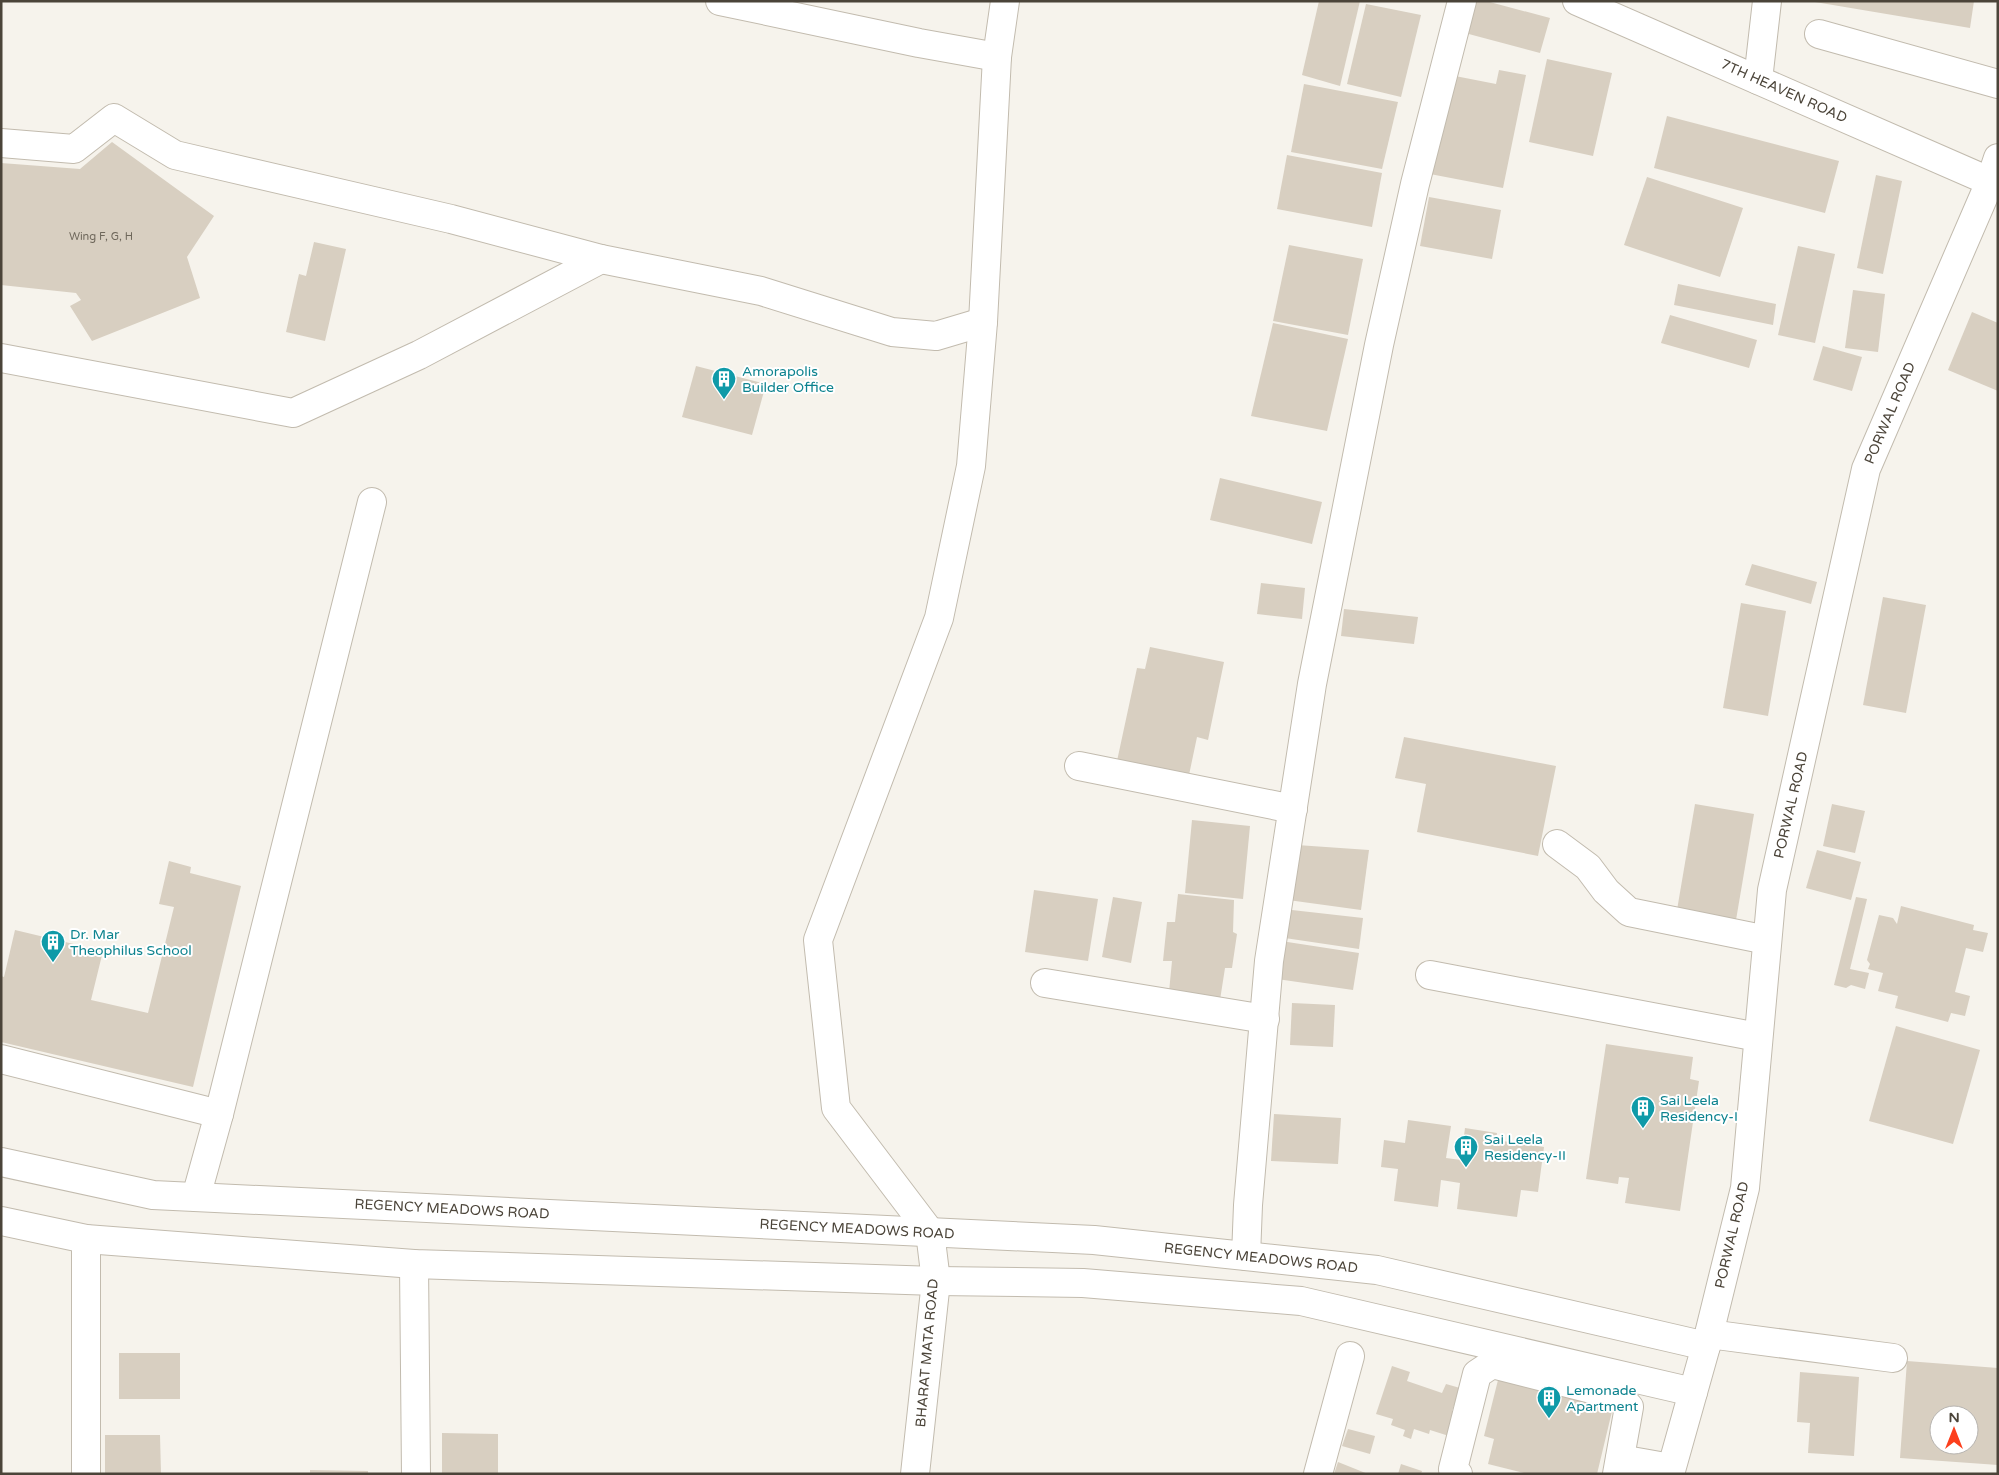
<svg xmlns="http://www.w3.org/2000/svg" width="1999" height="1475" font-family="'Varela Round',sans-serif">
<rect width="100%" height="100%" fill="#f6f3ec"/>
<!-- building -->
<g fill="#d8cfc1" fill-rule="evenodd">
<polygon points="1319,1 1360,1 1340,86 1302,75"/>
<polygon points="1474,1 1486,1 1550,18 1540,53 1465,33"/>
<polygon points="1809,1 1974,1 1970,28"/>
<polygon points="1366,4 1421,15 1401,97 1347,84"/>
<polygon points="1547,59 1612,73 1593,156 1529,142"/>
<polygon points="1499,70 1526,75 1503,188 1430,174 1450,75 1496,84"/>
<polygon points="1304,84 1398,102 1382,169 1291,152"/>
<polygon points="1667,116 1839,161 1825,213 1654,168"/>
<polygon points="112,142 214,216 187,257 200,298 92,341 70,306 81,300 76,293 1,285 1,163 80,169"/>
<polygon points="1287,155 1382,173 1372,227 1277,209"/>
<polygon points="1876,175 1902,181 1883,274 1857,268"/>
<polygon points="1647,177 1743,208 1720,277 1624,245"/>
<polygon points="1429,197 1501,210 1492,259 1420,246"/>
<polygon points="314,242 346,249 325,341 286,332 299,274 306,276"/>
<polygon points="1289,245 1363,259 1348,335 1273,321"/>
<polygon points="1798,246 1835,254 1815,343 1778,335"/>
<polygon points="1678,284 1776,304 1773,325 1674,305"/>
<polygon points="1853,290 1885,294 1878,352 1845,348"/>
<polygon points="1972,312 1998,323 1998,391 1948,370"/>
<polygon points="1670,315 1757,340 1749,368 1661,343"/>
<polygon points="1273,323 1348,339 1327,431 1251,416"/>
<polygon points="1823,346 1862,357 1852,391 1813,380"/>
<polygon points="696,366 766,384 752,435 682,417"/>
<polygon points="1220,478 1322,502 1312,544 1210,520"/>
<polygon points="1752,564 1817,582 1811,604 1745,585"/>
<polygon points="1261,583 1305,588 1302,619 1257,614"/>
<polygon points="1883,597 1926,605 1906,713 1863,705"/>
<polygon points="1741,603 1786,611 1768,716 1723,708"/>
<polygon points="1344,609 1418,617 1414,644 1341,636"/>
<polygon points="1150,647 1224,662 1208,740 1197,737 1189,775 1117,761 1137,668 1145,669"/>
<polygon points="1404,737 1556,766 1538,856 1417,832 1426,784 1395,778"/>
<polygon points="1695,804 1754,814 1736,920 1677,910"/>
<polygon points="1832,804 1865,811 1855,853 1823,846"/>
<polygon points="1192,820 1250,826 1243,899 1185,893"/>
<polygon points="1297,845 1369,850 1361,910 1288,900"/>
<polygon points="1817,850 1861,862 1851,900 1806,888"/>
<polygon points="169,861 191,867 190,873 241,886 193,1087 1,1042 1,976 4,977 15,930 103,951 91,1000 148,1013 174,907 159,904"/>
<polygon points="1034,890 1098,899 1088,961 1025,952"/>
<polygon points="1178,894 1234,900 1233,932 1237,934 1232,968 1225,968 1220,1000 1169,992 1172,961 1163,961 1167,922 1175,922"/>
<polygon points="1113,897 1142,902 1131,963 1102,957"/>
<polygon points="1856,897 1867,899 1850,969 1869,973 1865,989 1851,985 1846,988 1834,985"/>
<polygon points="1901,906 1974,925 1973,930 1988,933 1983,952 1966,948 1955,992 1970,996 1965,1016 1951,1013 1948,1022 1895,1008 1898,996 1878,991 1883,973 1868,969 1870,964 1867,960 1879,915 1893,918 1897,924"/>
<polygon points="1283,909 1363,918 1359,949 1278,937"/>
<polygon points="1281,941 1359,953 1353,990 1277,979"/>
<polygon points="1292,1003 1335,1005 1333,1047 1290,1045"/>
<polygon points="1896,1026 1980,1050 1953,1144 1869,1121"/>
<polygon points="1606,1044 1693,1057 1690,1079 1699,1081 1680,1211 1625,1203 1629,1178 1619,1177 1618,1184 1586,1179"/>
<polygon points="1274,1114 1341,1118 1338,1164 1271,1161"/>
<polygon points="1408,1120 1451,1126 1446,1158 1461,1160 1465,1128 1497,1133 1496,1140 1544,1147 1538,1192 1521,1190 1517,1217 1457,1209 1460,1183 1441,1180 1438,1207 1394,1201 1398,1169 1381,1167 1384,1140 1405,1143"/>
<rect x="119" y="1353" width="61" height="46"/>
<path d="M1907,1361L1998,1368V1465L1900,1458ZM1939,1415H1969V1445H1939Z"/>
<polygon points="1392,1366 1410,1372 1407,1381 1442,1393 1446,1384 1460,1388 1452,1411 1457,1413 1449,1436 1430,1430 1429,1434 1414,1429 1411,1439 1403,1436 1405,1430 1391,1425 1393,1419 1376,1414"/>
<polygon points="1800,1372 1859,1377 1854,1456 1808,1453 1810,1423 1797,1422"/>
<polygon points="1499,1376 1614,1403 1597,1474 1528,1474 1488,1464 1494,1439 1484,1436"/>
<polygon points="1348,1429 1375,1436 1370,1454 1342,1446"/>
<polygon points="442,1433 498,1434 498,1474 442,1474"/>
<polygon points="105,1435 160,1435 161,1474 105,1474"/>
<polygon points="1338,1462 1368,1474 1334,1474"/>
<polygon points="1401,1464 1422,1471 1421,1474 1398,1474"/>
<polygon points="310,1470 368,1471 368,1474 310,1474"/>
</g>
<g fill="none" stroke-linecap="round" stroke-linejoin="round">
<defs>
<g id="minor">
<polyline points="720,1 919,43 997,57"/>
<polyline points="1577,1 1998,185"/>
<polyline points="1819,34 1998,84"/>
<polyline points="1758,80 1767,1"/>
<polyline points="1,143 74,149 114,118 175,155 451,219 601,259 761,291 892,332 936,336 983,322"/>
<polyline points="1,358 293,413 419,355 601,259"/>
<polyline points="1079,766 1293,809"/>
<polyline points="1557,844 1588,867 1606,891 1629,912 1767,940"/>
<polyline points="1430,975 1758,1037"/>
<polyline points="1045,983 1265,1019"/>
<polyline points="1,1059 219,1114"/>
<polyline points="1,1162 153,1195 1094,1240 1377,1270 1706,1346"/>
<polyline points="196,1197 219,1114 372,502"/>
<polyline points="1,1221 86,1239 414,1264 936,1281 1083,1283 1301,1301 1693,1392"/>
<polyline points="86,1239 86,1474"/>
<polyline points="1246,1256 1248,1205 1269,961 1312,684 1379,345 1415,184 1462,1"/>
<polyline points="414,1264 416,1474"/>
<polyline points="1709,1334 1893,1358"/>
<polyline points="1620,1459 1671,1468"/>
<polyline points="915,1474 936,1281 930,1232 836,1108 818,940 939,618 971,466 983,322 997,57 1005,1"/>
<polyline points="1318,1474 1350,1356"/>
<polyline points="1458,1474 1453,1469 1477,1374 1492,1364 1619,1396 1629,1407 1617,1474"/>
<polyline points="1670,1474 1706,1346 1745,1188 1772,890 1866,469 1990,182 1998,158"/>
</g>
</defs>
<!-- minor casing -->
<use href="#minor" stroke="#c2bbae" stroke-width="30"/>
<!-- minor -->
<use href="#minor" stroke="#fff" stroke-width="28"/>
</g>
<!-- icons -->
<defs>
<symbol id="building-pin" viewBox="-11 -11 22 30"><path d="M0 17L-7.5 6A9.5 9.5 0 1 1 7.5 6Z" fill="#0f9aa8" stroke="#fff"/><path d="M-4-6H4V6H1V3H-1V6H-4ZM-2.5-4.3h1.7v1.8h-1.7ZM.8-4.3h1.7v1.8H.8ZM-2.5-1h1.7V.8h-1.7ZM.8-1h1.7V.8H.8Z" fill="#fff"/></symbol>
</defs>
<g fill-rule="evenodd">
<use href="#building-pin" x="710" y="365" width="28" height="38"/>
<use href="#building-pin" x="39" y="928" width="28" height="38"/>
<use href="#building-pin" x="1629" y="1094" width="28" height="38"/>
<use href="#building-pin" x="1452" y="1133" width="28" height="38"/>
<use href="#building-pin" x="1535" y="1384" width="28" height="38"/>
</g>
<g text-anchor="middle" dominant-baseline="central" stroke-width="4" stroke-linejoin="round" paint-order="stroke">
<!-- number labels -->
<g font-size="11" fill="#6e675b">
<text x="101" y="236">Wing F, G, H</text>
</g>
<!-- street labels -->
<g font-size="14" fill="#4b4439" stroke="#fff">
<text transform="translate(1784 91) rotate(24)">7TH HEAVEN ROAD</text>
<text transform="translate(1890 413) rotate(-67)">PORWAL ROAD</text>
<text transform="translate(1791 805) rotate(-77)">PORWAL ROAD</text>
<text transform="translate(452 1209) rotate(3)">REGENCY MEADOWS ROAD</text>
<text transform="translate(857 1229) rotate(3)">REGENCY MEADOWS ROAD</text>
<text transform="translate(1732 1235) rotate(-77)">PORWAL ROAD</text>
<text transform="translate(1261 1258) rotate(6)">REGENCY MEADOWS ROAD</text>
<text transform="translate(927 1353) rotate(-85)">BHARAT MATA ROAD</text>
</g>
<!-- culture labels -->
<g font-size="14" fill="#0d838f" stroke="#fff" text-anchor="start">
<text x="742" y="371">Amorapolis<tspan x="742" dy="16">Builder Office</tspan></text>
<text x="70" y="934">Dr. Mar<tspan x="70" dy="16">Theophilus School</tspan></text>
<text x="1660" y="1100">Sai Leela<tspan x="1660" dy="16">Residency-I</tspan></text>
<text x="1484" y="1139">Sai Leela<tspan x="1484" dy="16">Residency-II</tspan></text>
<text x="1566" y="1390">Lemonade<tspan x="1566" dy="16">Apartment</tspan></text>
</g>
</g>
<!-- border -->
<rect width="1999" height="1475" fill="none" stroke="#4b4439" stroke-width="5"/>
<!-- north arrow -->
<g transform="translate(1954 1430)"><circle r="24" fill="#ffffff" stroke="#b7b4b0"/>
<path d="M0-4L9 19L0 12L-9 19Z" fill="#fc3f1d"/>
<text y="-8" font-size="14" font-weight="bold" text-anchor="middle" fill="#4b4439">N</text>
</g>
</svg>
